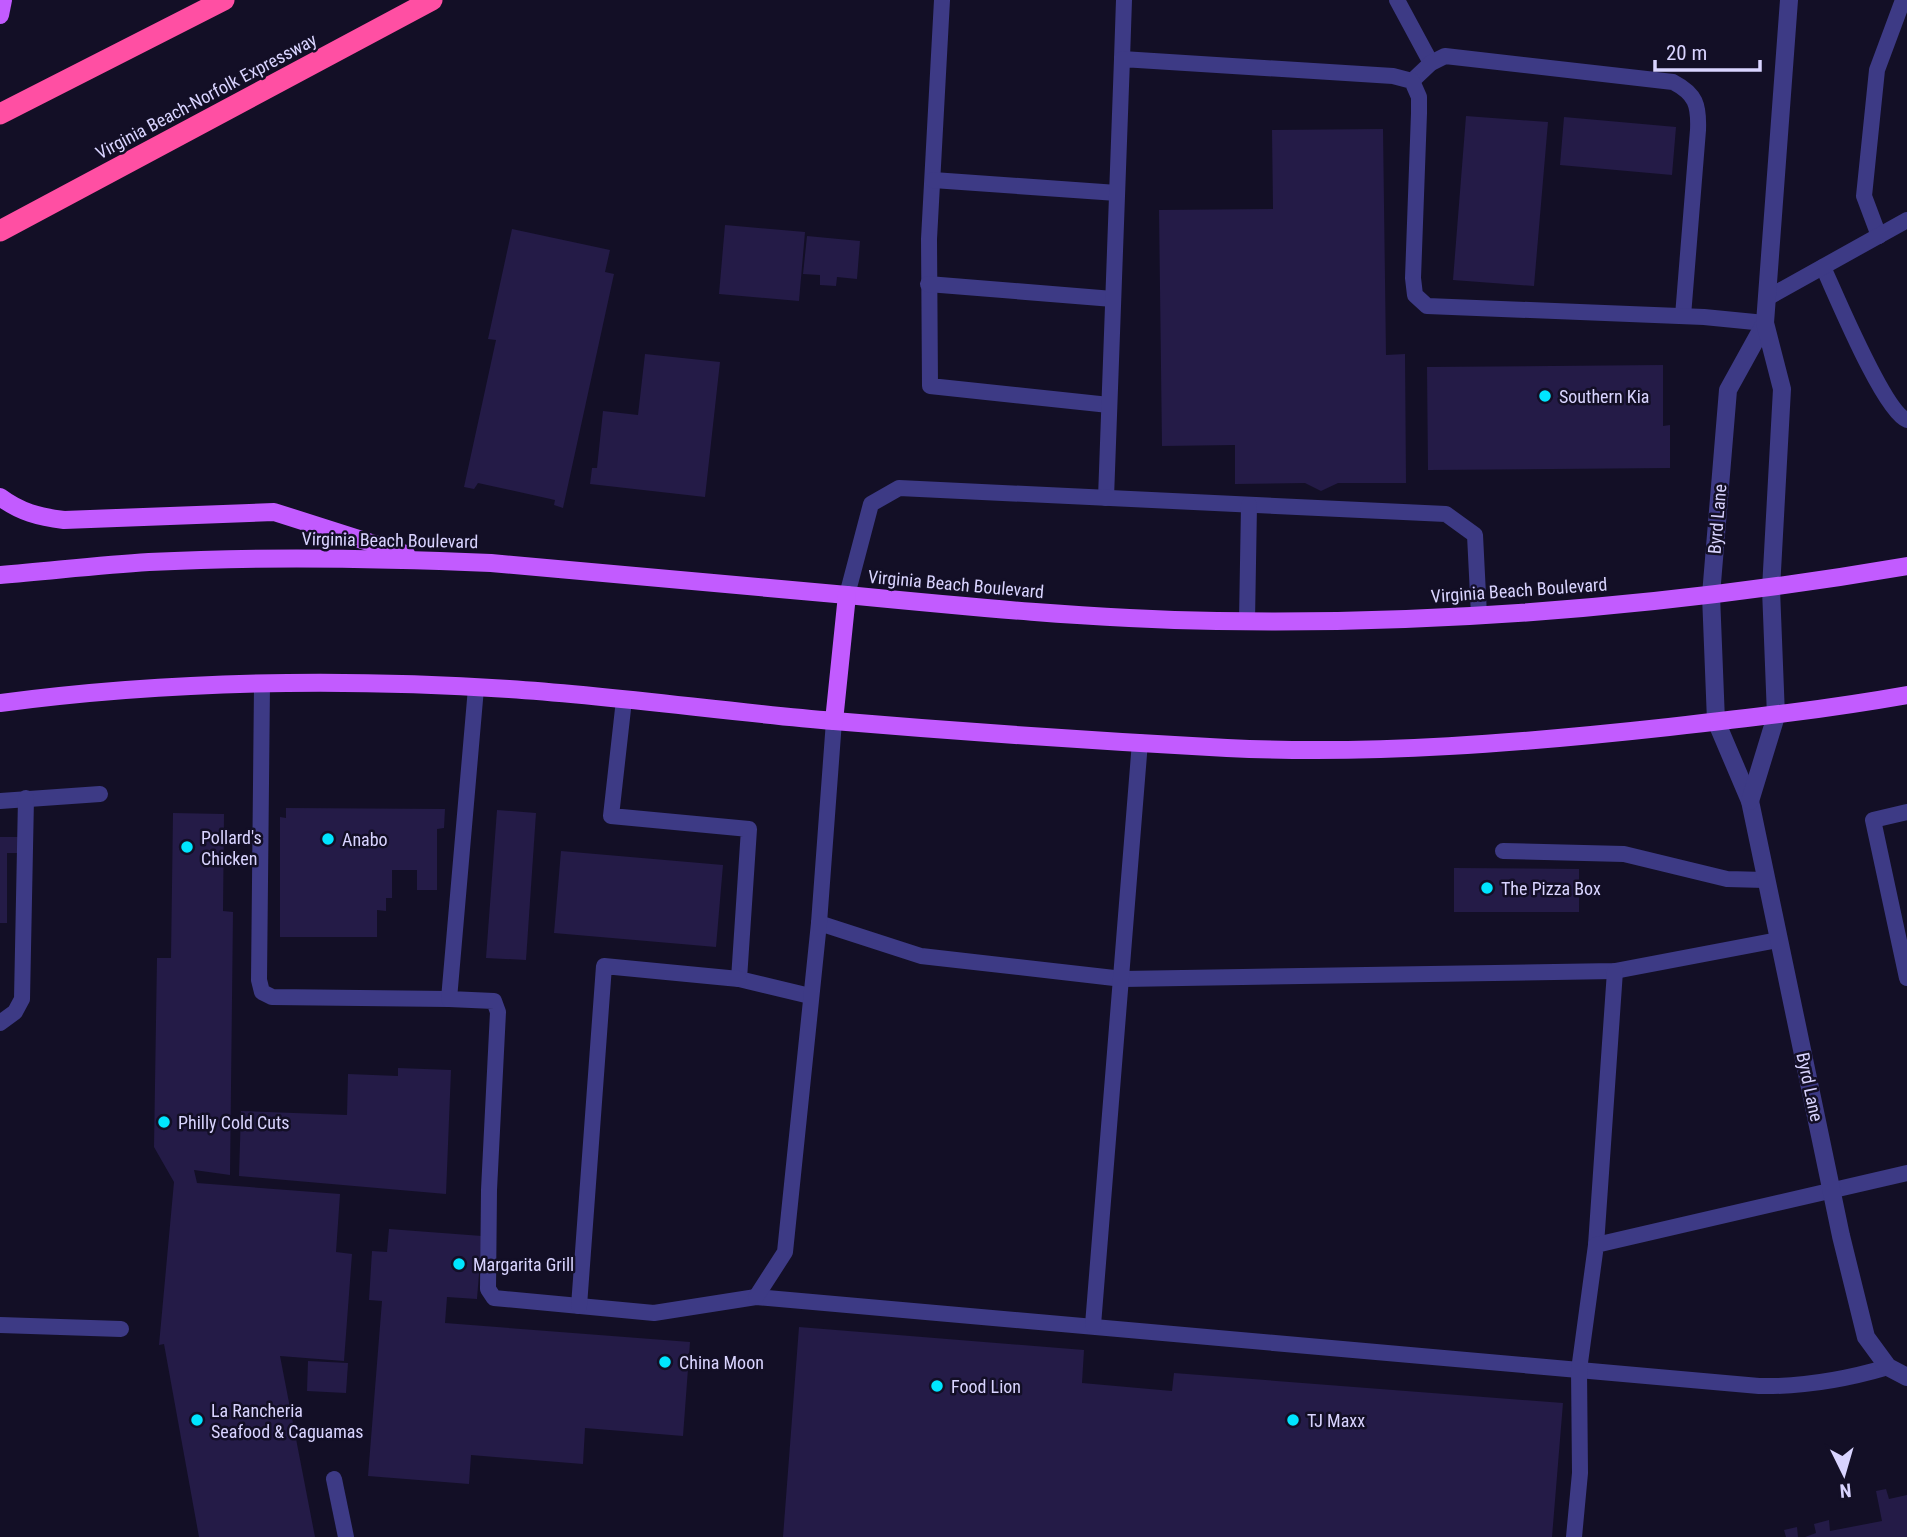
<svg xmlns="http://www.w3.org/2000/svg" width="1907" height="1537" font-family="'Roboto Condensed',sans-serif">
<rect width="100%" height="100%" fill="#130f26"/>
<!-- building -->
<g fill="#241b47">
<polygon points="1466,116 1548,122 1534,286 1453,280"/>
<polygon points="1564,117 1676,127 1672,175 1560,165"/>
<polygon points="1383,129 1386,355 1405,354 1406,483 1338,483 1321,491 1305,483 1235,484 1235,445 1162,446 1159,210 1273,209 1272,130"/>
<polygon points="725,225 805,232 799,301 719,294"/>
<polygon points="512,229 610,250 605,272 614,274 563,508 554,505 555,500 478,483 474,489 464,487 496,340 488,339"/>
<polygon points="807,236 860,241 857,279 837,277 836,286 820,285 820,275 803,274"/>
<polygon points="645,354 720,362 705,497 590,484 592,468 597,468 603,411 638,415"/>
<polygon points="1663,365 1663,426 1670,425 1670,468 1428,470 1427,367"/>
<polygon points="286,808 445,809 444,828 437,829 437,890 417,890 417,870 392,870 392,898 386,898 386,911 377,910 377,937 280,937 280,817 286,818"/>
<polygon points="497,810 536,813 526,960 486,958"/>
<polygon points="173,813 224,814 223,911 233,912 230,1175 194,1170 197,1183 340,1194 336,1252 352,1254 344,1361 280,1356 315,1537 199,1537 164,1344 159,1345 174,1182 154,1147 157,958 171,958"/>
<polygon points="0,837 18,837 18,853 7,853 7,923 0,923"/>
<polygon points="561,851 723,865 716,947 554,933"/>
<polygon points="1454,868 1579,869 1579,912 1454,912"/>
<polygon points="398,1068 451,1070 446,1194 239,1176 241,1111 347,1115 348,1074 398,1076"/>
<polygon points="389,1229 482,1236 477,1299 447,1297 445,1323 690,1342 683,1436 585,1428 583,1464 471,1455 469,1484 368,1476 382,1301 369,1300 372,1251 387,1252"/>
<polygon points="799,1327 1084,1350 1082,1383 1172,1391 1174,1373 1563,1403 1552,1537 783,1537"/>
<polygon points="308,1361 348,1363 346,1393 307,1391"/>
<polygon points="1886,1489 1889,1499 1907,1495 1907,1537 1805,1537 1816,1533 1814,1524 1829,1520 1830,1531 1882,1521 1876,1491"/>
<polygon points="1797,1527 1798,1537 1786,1537 1784,1530"/>
</g>
<g fill="none" stroke-linecap="round" stroke-linejoin="round">
<!-- lane -->
<g stroke="#3d3a85" stroke-width="16">
<polyline points="942,0 929,239 930,386 1109,405"/>
<polyline points="1397,0 1431,63"/>
<polyline points="1122,59 1124,0"/>
<path d="M1412,81L1431,63L1445,56L1673,82C1696,94 1699,105 1698,130L1683,316"/>
<polyline points="933,180 1117,193"/>
<polyline points="1879,236 1864,196 1877,70 1903,0"/>
<path d="M1823,267C1836,295 1884,412 1907,420"/>
<polyline points="928,284 1113,299"/>
<polyline points="1767,298 1907,220"/>
<polyline points="1106,498 1122,59 1393,76 1412,81 1419,97 1419,113 1413,278 1415,295 1427,306 1704,317 1765,323"/>
<polyline points="847,595 871,504 899,488 1446,514 1475,535 1479,615"/>
<polyline points="1247,621 1249,505"/>
<polyline points="262,685 259,980 262,992 272,997 449,999"/>
<path d="M476,688L449,999L494,1001L498,1012L489,1190L488,1289L494,1298L654,1313L756,1297L1759,1386C1804,1387 1844,1380 1888,1367"/>
<polyline points="624,700 611,816 749,829 739,979 810,996"/>
<polyline points="0,801 100,794"/>
<polyline points="1907,812 1873,820 1907,978"/>
<polyline points="1503,851 1624,854 1727,879 1765,880"/>
<polyline points="819,923 921,956 1123,979 1615,971 1778,940"/>
<polyline points="0,1023 15,1012 22,999 26,798"/>
<polyline points="1596,1245 1615,971"/>
<polyline points="756,1297 785,1252 819,923 834,721"/>
<polyline points="579,1306 604,966 739,979"/>
<polyline points="0,1325 121,1329"/>
<polyline points="1093,1325 1140,742"/>
<polyline points="334,1479 346,1537"/>
<polyline points="1574,1537 1580,1473 1579,1370 1596,1245 1907,1173"/>
</g>
<!-- street -->
<g stroke="#3d3a85" stroke-width="18">
<polyline points="1765,323 1728,390 1711,595 1716,721 1750,801 1841,1236 1866,1337 1888,1367 1907,1377"/>
<polyline points="1750,801 1776,716 1771,589 1782,389 1765,323 1789,0"/>
</g>
<!-- primary -->
<g stroke="#c25bff" stroke-width="18">
<polyline points="0,15 3,0"/>
<path d="M0,497C20,512 39,517 64,520L274,512L406,554"/>
<path d="M0,575C50,571 99,565 149,562C263,556 377,558 491,563C609,573 728,584 847,595C970,607 1093,619 1217,621C1448,625 1679,605 1907,566"/>
<path d="M0,703C167,681 341,678 509,689C617,696 726,712 834,721C965,732 1096,741 1227,748C1375,755 1523,743 1669,727C1749,718 1828,709 1907,695"/>
<polyline points="834,721 847,595"/>
</g>
<!-- highway -->
<g stroke="#ff4fa3" stroke-width="21">
<polyline points="0,114 224,0"/>
<polyline points="0,231 432,0"/>
</g>
</g>
<!-- markers -->
<g fill="#00e5ff" stroke="#130f26" stroke-width="2.5">
<circle cx="1545" cy="396" r="7"/>
<circle cx="328" cy="839" r="7"/>
<circle cx="187" cy="847" r="7"/>
<circle cx="1487" cy="888" r="7"/>
<circle cx="164" cy="1122" r="7"/>
<circle cx="459" cy="1264" r="7"/>
<circle cx="665" cy="1362" r="7"/>
<circle cx="937" cy="1386" r="7"/>
<circle cx="197" cy="1420" r="7"/>
<circle cx="1293" cy="1420" r="7"/>
</g>
<g text-anchor="middle" dominant-baseline="central" stroke-width="5" stroke-linejoin="round" paint-order="stroke">
<!-- street labels -->
<g font-size="18" fill="#d9d4ff" stroke="#130f26">
<text transform="translate(206 96) rotate(-28)">Virginia Beach-Norfolk Expressway</text>
<text transform="translate(1717 519) rotate(-85)">Byrd Lane</text>
<text transform="translate(390 540) rotate(1)">Virginia Beach Boulevard</text>
<text transform="translate(956 584) rotate(5)">Virginia Beach Boulevard</text>
<text transform="translate(1519 590) rotate(-4)">Virginia Beach Boulevard</text>
<text transform="translate(1810 1087) rotate(78)">Byrd Lane</text>
</g>
<!-- poi labels -->
<g font-size="18" fill="#d9d4ff" stroke="#130f26" text-anchor="start">
<text x="1559" y="396">Southern Kia</text>
<text x="201" y="837">Pollard's<tspan x="201" dy="21">Chicken</tspan></text>
<text x="342" y="839">Anabo</text>
<text x="1501" y="888">The Pizza Box</text>
<text x="178" y="1122">Philly Cold Cuts</text>
<text x="473" y="1264">Margarita Grill</text>
<text x="679" y="1362">China Moon</text>
<text x="951" y="1386">Food Lion</text>
<text x="211" y="1410">La Rancheria<tspan x="211" dy="21">Seafood &amp; Caguamas</tspan></text>
<text x="1307" y="1420">TJ Maxx</text>
</g>
</g>
<!-- north arrow -->
<g transform="translate(1844 1474) rotate(175)" stroke="#130f26" stroke-width="5" paint-order="stroke">
<path d="M0-5L12 26L0 18L-12 26Z" fill="#d9d4ff"/>
<text y="-10" font-size="19" font-weight="bold" text-anchor="middle" fill="#d9d4ff">N</text>
</g>
<!-- scale -->
<path d="M1655 60v10h105v-10" fill="none" stroke="#d9d4ff" stroke-width="3.5"/>
<text x="1666" y="60" font-size="21" fill="#d9d4ff" stroke="#130f26" stroke-width="5" paint-order="stroke">20 m</text>
</svg>
